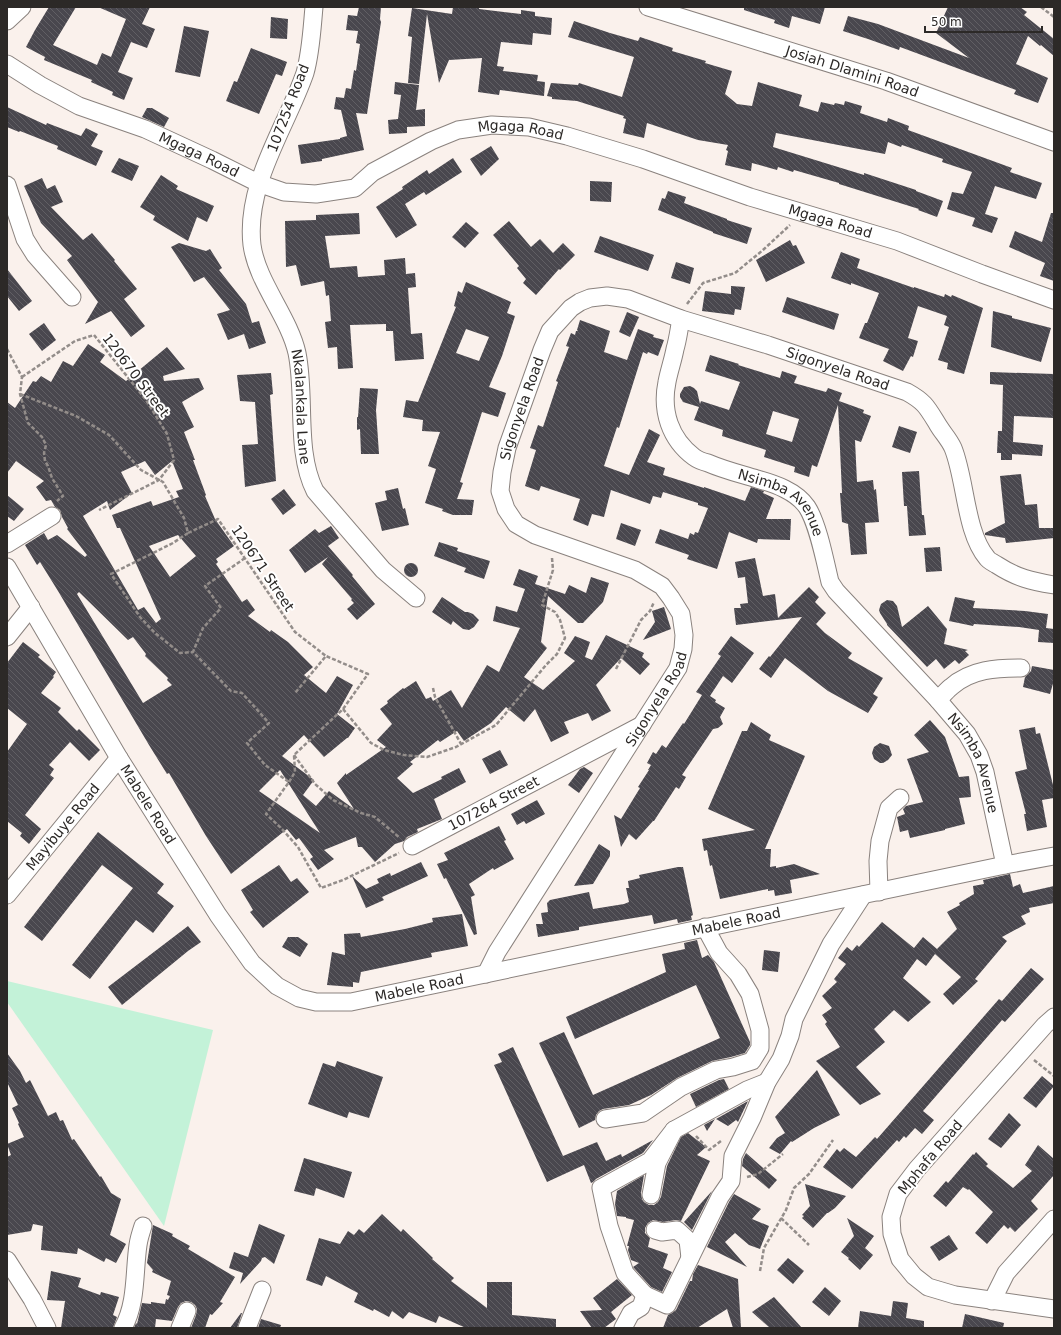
<svg xmlns="http://www.w3.org/2000/svg" width="1061" height="1335" font-family="'DejaVu Sans',sans-serif">
<defs>
<pattern id="building-back-hatch" width="6" height="6" patternUnits="userSpaceOnUse"><rect width="6" height="6" fill="#49474e"/><path d="M-1 5l2 2M0 0l6 6M5-1l2 2" fill="none" stroke="#615f64"/></pattern>
</defs>
<rect width="100%" height="100%" fill="#faf1ec"/>
<!-- green -->
<polygon fill="#c3f2d8" points="7,981 213,1030 164,1226 7,1002"/>
<!-- building -->
<g fill="url(#building-back-hatch)" fill-rule="evenodd">
<polygon points="49,7 76,7 53,45 97,65 102,53 111,57 126,19 98,7 150,7 142,24 155,29 147,48 131,42 118,72 133,78 124,100 112,95 113,92 91,82 92,80 44,60 45,57 26,47 35,30"/>
<polygon points="359,7 381,7 380,19 381,22 367,114 356,113 364,150 322,159 322,161 301,164 298,145 340,139 340,138 347,136 341,110 334,109 336,97 344,98 346,88 351,89 354,70 356,71 360,44 356,43 358,31 346,30 348,15 357,16"/>
<polygon points="453,7 469,7 479,8 479,9 521,14 521,10 535,12 535,16 552,18 551,35 533,33 532,45 501,42 497,66 504,67 503,71 538,75 537,81 545,82 544,96 500,90 499,95 478,92 482,58 449,60 439,83 427,14 419,84 408,83 412,37 408,36 412,8 452,14"/>
<polygon points="744,7 825,7 820,24 792,16 789,28 774,23 775,20 744,10"/>
<polygon points="948,7 1020,7 1027,12 1024,15 1054,39 1054,56 1041,45 1040,46 1028,36 1016,64 1048,78 1038,103 1014,94 1016,90 981,77 900,47 899,50 868,39 843,31 848,16 878,24 969,58 936,33"/>
<polygon points="271,17 288,19 287,39 270,38"/>
<polygon points="574,21 610,33 638,41 640,37 673,48 672,51 706,61 705,63 732,71 725,94 737,104 752,106 758,82 802,95 799,106 818,112 821,102 834,105 835,103 844,105 845,101 862,106 860,113 887,122 888,118 909,126 908,130 1012,168 1010,172 1042,183 1036,199 995,186 985,214 998,218 992,233 972,226 975,218 947,209 952,192 963,194 972,172 942,162 943,159 902,145 901,147 888,142 885,154 776,133 773,147 864,175 864,173 916,190 916,191 943,201 937,217 918,210 919,209 839,184 839,183 794,170 793,172 778,167 777,170 752,163 751,171 725,165 728,151 726,150 728,145 698,140 647,123 644,138 623,133 626,119 623,118 624,116 577,101 552,99 552,97 547,96 551,83 578,85 579,83 622,97 634,57 568,37"/>
<polygon points="184,26 209,31 200,77 175,72"/>
<polygon points="251,48 287,62 282,76 276,74 259,114 226,101 234,81 237,82"/>
<polygon points="395,82 419,85 416,110 425,109 425,126 407,127 407,133 389,134 388,120 398,119 401,95 394,94"/>
<polygon points="7,107 46,125 47,123 81,136 86,128 98,134 91,146 103,151 96,166 57,149 58,146 20,131 19,132 7,127"/>
<polygon points="147,108 152,108 169,118 164,127 142,117"/>
<polygon points="491,146 499,159 481,176 470,159"/>
<polygon points="119,158 139,166 132,181 111,172"/>
<polygon points="453,158 462,172 426,195 424,192 405,204 417,225 396,238 376,207 403,189 402,187 427,170 429,174"/>
<polygon points="161,175 178,186 176,189 214,206 207,222 197,217 188,241 153,220 155,216 140,207"/>
<polygon points="42,178 47,189 55,185 63,202 51,207 83,240 92,233 115,260 114,261 137,289 124,299 145,326 131,337 111,311 85,324 98,302 67,260 72,256 41,223 24,186"/>
<polygon points="590,181 612,182 611,202 590,201"/>
<polygon points="668,191 686,197 684,203 727,219 727,220 752,228 747,244 713,233 713,232 681,219 658,210 662,198 665,199"/>
<polygon points="359,213 360,234 325,236 330,268 357,266 358,277 385,275 384,260 405,258 406,274 415,273 416,287 408,288 411,334 422,333 424,359 395,361 393,331 386,331 386,324 350,325 353,368 338,369 337,347 328,348 325,322 331,321 329,295 326,296 324,281 301,286 296,265 286,267 285,221 316,220 316,215"/>
<polygon points="1051,213 1054,213 1054,281 1040,276 1045,263 1009,247 1015,231 1042,242"/>
<polygon points="509,221 531,247 540,239 553,253 563,243 575,255 560,270 559,269 536,295 523,283 526,279 517,268 519,266 493,235"/>
<polygon points="466,222 479,233 465,248 452,237"/>
<polygon points="600,236 654,255 648,271 594,252"/>
<polygon points="790,240 793,246 796,245 805,263 766,282 756,260"/>
<polygon points="179,243 206,251 210,249 222,268 219,270 246,304 252,323 259,321 266,343 249,349 244,334 228,340 217,314 230,310 204,277 194,282 171,247"/>
<polygon points="841,252 860,259 857,268 914,288 914,287 944,297 945,294 951,297 952,295 983,308 964,374 947,369 948,363 938,360 949,327 944,325 947,316 918,306 908,338 918,341 913,357 911,356 903,371 883,361 889,349 859,338 865,323 867,323 879,293 851,283 851,285 831,278"/>
<polygon points="676,262 694,268 690,284 671,278"/>
<polygon points="7,269 32,301 19,311 7,296"/>
<path d="M466,282L511,302L507,313L515,316L502,356L489,387L506,393L498,417L482,412L460,482L463,483L457,499L474,500L472,515H453L442,511L443,509L425,503L436,469L428,466L440,432L422,431L423,420L403,417L406,400L418,402L456,307L454,306L458,291L462,293ZM466,329L489,337L479,361L456,353Z"/>
<polygon points="731,286 745,287 741,310 735,309 734,315 702,311 705,291 731,294"/>
<polygon points="787,297 839,314 834,330 782,312"/>
<polygon points="993,311 1012,316 1012,318 1051,328 1041,362 991,347"/>
<polygon points="627,312 639,317 630,337 619,332"/>
<polygon points="580,320 610,331 604,352 627,360 638,329 654,335 653,337 664,340 658,356 648,352 647,354 643,352 619,428 617,427 604,466 629,475 649,429 660,435 647,462 665,468 663,475 704,488 704,487 745,501 751,487 764,491 763,493 774,498 766,519 791,519 790,540 758,539 757,543 729,532 717,569 687,559 689,555 655,543 660,529 688,539 690,533 694,535 695,532 698,533 708,508 698,505 698,503 663,492 661,498 653,496 650,504 611,490 604,517 592,514 588,526 573,520 580,499 541,486 539,491 525,486 536,450 530,448 538,425 543,427 558,382 556,381 569,347 566,346 571,333 575,335 576,331 578,331 577,330"/>
<polygon points="44,323 56,340 42,351 29,334"/>
<path d="M88,344L105,355L100,362L126,381L167,347L185,369L163,376L164,381L199,378L204,389L182,402L194,427L184,432L195,460H193L206,495L205,496L215,519L234,546L216,559L218,562L216,564L242,602L247,599L255,610L248,616L270,632L271,630L288,642L313,667L304,675L326,693L337,676L353,685L337,714L355,728L348,738H347L324,757L304,735L282,756L314,780L303,795L316,806L329,791L354,809L337,783L346,773V775L386,747L377,740L392,724L380,709L388,703L387,701L403,688L404,689L416,681L426,699L431,697L433,701L451,690L462,708L487,665L499,672L520,628L493,621L496,606L517,612L525,589L513,585L519,569L538,576L535,584L565,594L569,585L586,593L591,577L609,583L603,602L583,623H578L548,596L541,642L547,648L524,677L543,690L575,661L564,653L575,636L590,642L585,657L592,660L606,635L644,653L642,657L650,664L640,675L621,658L596,685L611,711L592,721L588,713L564,722L569,733L551,742L535,709L524,722L506,707L491,723L464,741L457,731L440,742L438,740L410,762L413,764L397,778L413,793L442,779L441,777L459,768L466,782L434,799L442,819L417,829L418,832L407,837L404,841L395,844L375,862L362,847H358L356,837L324,850L334,859L318,870L310,859L313,857L299,838L296,840L287,829L231,874L206,836L169,773L167,774L149,745L58,591L40,562L37,565L25,545L44,533L48,540L57,535L85,557L87,555L67,529L68,528L62,517L60,510L55,507L51,500L46,501L36,487L44,481L16,461L7,473V402L15,408L33,381L36,382L41,376L51,382L63,361L73,366ZM145,461L155,475L172,461L183,489L176,491L179,497L153,506L151,501L112,515L117,528H120L161,619L156,623L144,607L138,610L83,516L107,501L110,510L132,493L121,472ZM178,535L196,556L170,577L149,546ZM79,592L128,640L133,637L146,654L145,656L168,678L167,680L172,685L143,703L77,594ZM280,770L299,800L320,833L259,791Z"/>
<path d="M710,355L739,364L738,365L780,378L782,371L797,376L794,383L826,392L828,388L842,393L839,401L864,410L863,413L871,416L861,442L855,440L857,482L873,480L874,490L876,489L879,522L865,523L867,554L851,555L848,524L842,522L840,493H842L838,405L817,467L812,465L809,477L794,472L795,467L764,457L766,450L722,436L723,430L694,420L699,407L683,402L680,397V394L684,387L690,386L694,388L697,391L700,404L701,401L729,410L740,382L705,371ZM773,411L799,419L792,442L766,434Z"/>
<polygon points="990,372 1054,374 1054,418 1014,416 1013,442 1043,445 1042,456 1012,454 1012,460 1001,460 1001,453 997,453 998,431 1002,431 1003,385 990,384"/>
<polygon points="271,373 273,394 270,395 276,481 245,487 242,445 258,444 255,402 240,401 237,375"/>
<polygon points="360,388 378,389 376,410 379,454 361,454 360,429 357,430 357,417 358,417"/>
<polygon points="899,426 917,432 910,453 892,447"/>
<polygon points="919,471 922,515 924,515 926,535 909,536 907,506 904,506 902,472"/>
<polygon points="1021,474 1025,505 1037,504 1039,528 1054,528 1054,538 1006,543 1005,538 985,535 985,533 1005,523 1000,476"/>
<polygon points="398,488 403,509 405,508 409,525 382,531 375,503 387,500 385,491"/>
<polygon points="284,489 296,505 283,515 271,499"/>
<polygon points="7,495 24,509 14,521 7,516"/>
<polygon points="621,523 641,530 635,546 616,539"/>
<polygon points="331,526 339,538 328,546 353,575 352,576 375,604 357,620 347,609 354,603 351,600 352,599 322,564 328,557 305,573 289,550 315,529 319,533"/>
<polygon points="439,542 458,548 457,551 490,561 484,579 464,572 466,568 434,556"/>
<polygon points="940,547 942,571 926,572 924,548"/>
<polygon points="755,558 763,596 775,594 778,618 809,587 819,597 815,602 826,613 816,624 825,633 852,653 848,658 883,678 873,694 878,697 868,713 828,691 785,658 771,678 759,669 769,656 770,657 802,617 736,625 734,608 741,608 740,604 748,603 745,577 738,578 735,562"/>
<circle cx="411" cy="570" r="7"/>
<polygon points="442,597 465,612 468,612 473,614 479,620 474,627 469,630 463,629 453,621 451,625 432,612"/>
<polygon points="955,597 975,601 973,608 1025,611 1048,614 1046,628 1054,629 1054,643 1038,642 1039,630 1019,627 974,624 973,626 949,621"/>
<polygon points="887,600 893,601 897,606 902,627 928,606 947,629 944,644 968,650 965,651 969,655 959,664 955,660 944,669 936,659 927,667 887,625 887,624 880,613 879,610 881,604"/>
<polygon points="664,607 671,629 643,640 655,622 652,611"/>
<polygon points="731,636 754,653 732,683 723,676 710,696 716,700 715,702 725,708 720,717 723,724 718,728 713,729 682,775 686,777 679,789 676,787 654,821 653,821 636,840 629,834 621,847 614,815 621,819 640,788 638,787 649,770 648,770 651,765 647,763 653,752 656,754 662,745 666,748 683,723 684,724 702,695 696,692 721,656 718,654"/>
<polygon points="23,642 40,655 38,657 56,672 53,676 54,677 41,693 61,708 58,712 77,731 79,729 100,750 89,761 70,742 49,765 54,769 50,775 54,778 25,815 41,829 29,844 20,836 22,833 7,821 7,752 27,724 7,708 7,663"/>
<polygon points="1032,666 1054,670 1054,680 1050,694 1023,687 1025,677 1031,671"/>
<polygon points="930,720 945,737 959,777 969,776 971,797 959,798 965,824 945,829 945,830 910,838 908,830 900,832 897,817 905,814 903,809 906,806 923,802 907,759 929,752 914,735"/>
<polygon points="751,722 771,735 769,740 805,756 765,849 771,849 770,867 776,866 776,868 794,864 820,874 790,880 792,893 775,896 774,890 768,891 768,889 720,899 712,865 710,866 707,850 704,851 702,839 755,830 708,809 742,731 747,731"/>
<polygon points="1035,727 1036,734 1040,733 1054,789 1054,798 1042,800 1047,827 1027,831 1024,814 1026,814 1015,772 1027,769 1019,730"/>
<polygon points="880,743 889,746 892,755 888,760 883,763 880,763 874,759 872,753 874,747"/>
<polygon points="500,750 508,765 490,774 482,759"/>
<polygon points="584,767 593,773 579,793 568,785 580,769"/>
<polygon points="537,800 545,814 526,824 524,821 517,825 511,814"/>
<polygon points="499,826 506,840 504,841 514,859 494,870 493,868 469,884 475,895 471,897 477,934 474,935 446,878 444,879 437,864 448,860 444,853"/>
<polygon points="98,832 164,884 157,893 174,906 153,933 136,920 90,979 72,965 133,888 102,865 42,941 24,927"/>
<polygon points="599,844 610,851 610,856 593,884 574,886"/>
<polygon points="421,862 428,876 382,897 384,900 366,908 352,876 366,889 379,883 377,879 390,873 391,876"/>
<polygon points="279,865 291,882 297,878 309,892 263,928 250,912 253,910 241,890"/>
<polygon points="678,867 683,867 693,915 691,916 692,920 678,923 677,919 654,924 652,915 579,927 579,930 538,937 536,924 543,924 541,913 548,912 547,903 550,900 589,892 593,909 624,904 629,902 626,888 629,888 628,881 640,878 639,875"/>
<polygon points="1010,874 1013,887 1020,884 1023,893 1054,886 1054,903 1029,908 1030,912 1021,916 1026,924 1002,937 1007,941 975,979 978,981 953,1005 943,994 961,977 935,954 926,966 917,959 903,978 931,1002 908,1022 894,1010 874,1029 885,1042 856,1067 881,1094 860,1105 816,1061 840,1047 825,1024 827,1022 822,1015 832,1008 822,996 837,982 834,979 846,964 838,958 847,947 852,951 857,945 859,947 882,922 914,948 923,937 937,949 957,929 947,912 960,905 959,903 974,894 973,886 984,884 983,880"/>
<polygon points="462,914 468,946 431,953 432,957 361,972 359,983 353,982 353,987 327,985 332,952 345,955 344,934 360,933 361,937 405,929 433,922 432,918"/>
<polygon points="188,926 201,942 188,951 122,1005 108,987"/>
<polygon points="288,937 298,937 308,944 300,957 282,947"/>
<polygon points="697,940 702,958 708,955 714,962 750,1042 750,1045 745,1053 731,1057 712,1061 677,1078 651,1095 629,1105 603,1109 599,1111 596,1115 595,1120 579,1128 539,1043 564,1032 593,1095 720,1038 696,985 575,1039 566,1017 666,972 662,954 685,949 684,943"/>
<polygon points="764,950 780,952 778,972 762,970"/>
<polygon points="1031,968 1044,979 1005,1022 1002,1020 923,1111 934,1120 922,1134 915,1128 906,1138 904,1136 899,1142 897,1140 852,1189 823,1167 837,1149 840,1152 844,1148 856,1157 875,1137 877,1139 999,999 1002,1001"/>
<polygon points="513,1047 563,1156 597,1142 606,1161 621,1154 622,1157 653,1140 643,1153 596,1179 593,1182 591,1183 584,1165 547,1182 494,1065 502,1062 498,1054"/>
<polygon points="7,1053 20,1071 26,1083 30,1080 48,1116 56,1112 60,1121 63,1120 72,1140 74,1139 100,1177 101,1176 111,1193 121,1199 110,1235 126,1244 116,1263 106,1258 104,1262 78,1248 77,1254 41,1250 43,1226 33,1224 31,1231 7,1235 7,1157 11,1155 7,1144 24,1137 18,1124 19,1123 12,1108 18,1105 7,1082"/>
<polygon points="337,1061 383,1077 369,1118 349,1112 347,1118 308,1104 323,1063 335,1067"/>
<polygon points="817,1070 840,1115 814,1128 792,1142 791,1141 780,1154 769,1148 777,1138 785,1133 775,1117"/>
<polygon points="1042,1076 1054,1086 1036,1108 1023,1098"/>
<polygon points="724,1079 729,1089 696,1107 690,1094 719,1080"/>
<polygon points="748,1101 738,1122 736,1120 728,1126 716,1119"/>
<polygon points="1009,1113 1021,1125 1001,1148 988,1139"/>
<polygon points="715,1119 707,1131 704,1125"/>
<polygon points="688,1133 706,1147 697,1155 710,1161 681,1221 676,1220 663,1222 653,1220 648,1223 645,1228 645,1233 650,1238 648,1247 668,1254 663,1268 672,1272 662,1292 651,1287 634,1268 633,1267 639,1263 631,1260 628,1250 629,1246 627,1246 634,1220 626,1218 626,1217 617,1216 615,1204 617,1191 644,1175 641,1193 642,1199 644,1202 649,1205 654,1205 658,1202 661,1197 667,1166 681,1137"/>
<polygon points="1038,1145 1054,1159 1054,1175 1031,1201 1038,1209 1015,1232 1010,1227 1008,1229 1004,1225 987,1244 975,1233 993,1212 969,1189 968,1190 963,1187 946,1207 933,1196 946,1181 948,1183 973,1154 974,1155 976,1152 988,1164 986,1166 1013,1188 1032,1171 1025,1165"/>
<polygon points="746,1153 777,1180 769,1189 742,1166 743,1159"/>
<polygon points="304,1158 352,1172 344,1198 316,1188 314,1196 294,1191"/>
<polygon points="805,1184 846,1196 835,1208 828,1213 827,1213 813,1228 802,1218 804,1216 802,1215 810,1206"/>
<polygon points="712,1191 711,1193 692,1230 684,1222"/>
<polygon points="734,1194 761,1209 752,1219 769,1226 760,1249 749,1245 735,1233 725,1242 747,1267 707,1247 729,1202"/>
<polygon points="382,1214 401,1232 403,1229 433,1258 432,1259 454,1278 451,1281 487,1308 487,1282 512,1282 512,1315 556,1319 556,1328 466,1328 439,1316 436,1323 409,1312 403,1319 392,1311 389,1317 374,1309 373,1311 354,1302 358,1293 326,1276 322,1286 306,1280 319,1238 340,1244 348,1231 354,1235 359,1229 364,1233"/>
<polygon points="847,1218 874,1236 865,1248 873,1255 860,1270 848,1259 849,1258 841,1252 854,1236"/>
<polygon points="259,1224 285,1235 274,1264 265,1257 262,1258 261,1261 240,1284 243,1273 229,1268 234,1252 248,1257"/>
<polygon points="153,1225 173,1234 172,1236 190,1246 188,1249 235,1277 220,1302 223,1303 212,1315 210,1314 205,1328 191,1328 196,1315 197,1309 195,1305 191,1302 186,1301 181,1303 178,1307 172,1321 156,1319 155,1328 134,1328 136,1323 137,1324 142,1303 151,1304 151,1302 165,1304 166,1299 168,1300 170,1296 167,1295 171,1281 152,1272 153,1270 147,1263"/>
<polygon points="949,1235 958,1249 939,1261 930,1247"/>
<polygon points="788,1258 804,1271 793,1284 777,1270"/>
<polygon points="698,1265 738,1279 741,1328 733,1328 727,1309 697,1328 663,1328 668,1315 672,1313 676,1310 690,1281 692,1281 693,1274"/>
<polygon points="51,1271 81,1278 78,1287 100,1295 101,1292 119,1297 113,1315 117,1317 113,1328 61,1328 65,1301 47,1300"/>
<polygon points="617,1279 632,1295 611,1312 616,1319 604,1328 592,1328 580,1311 602,1310 593,1298"/>
<polygon points="825,1287 841,1301 829,1316 812,1302"/>
<polygon points="774,1297 802,1328 770,1328 752,1312"/>
<polygon points="893,1301 908,1303 906,1318 924,1321 924,1328 858,1328 860,1311 891,1316"/>
<polygon points="241,1313 242,1313 237,1328 230,1328"/>
<polygon points="965,1314 1004,1323 1003,1328 962,1328"/>
<polygon points="261,1319 281,1325 280,1328 258,1328"/>
</g>
<g fill="none" stroke-linecap="round" stroke-linejoin="round">
<defs>
<g id="minor">
<path id="s1" d="M314,7C312,28 311,52 305,73C286,128 245,184 252,245C257,282 289,317 297,353C306,397 295,451 315,491L383,570L416,598"/>
<path id="s2" d="M648,7L886,81L1054,142"/>
<polyline points="7,21 22,7"/>
<path id="s3" d="M7,64L40,85L79,106L145,129L212,160L258,183L284,192L316,194L355,188L373,172L431,141L458,130L492,125L529,127L567,136L643,159L750,197L897,241L982,274L1054,300"/>
<polyline points="7,185 25,239 35,255 72,297"/>
<path id="s4" d="M681,319C679,329 678,339 675,349C673,360 669,371 667,382C661,411 670,439 694,457C698,460 704,462 708,463C724,470 741,474 757,479C775,484 796,491 807,507C818,524 825,561 830,582L836,591L938,700L967,734L979,755L985,772L1005,865"/>
<polyline points="7,544 52,516"/>
<path id="s5" d="M7,567L119,758L218,915L252,963L277,986L299,998L316,1002H351L1005,865L1054,856"/>
<polyline points="7,637 31,607"/>
<path d="M938,700C942,696 946,691 951,687C971,669 997,668 1021,668"/>
<path id="s6" d="M412,846L642,725"/>
<polyline points="879,892 878,861 880,841 889,808 900,798"/>
<path id="s7" d="M7,895L119,758"/>
<path id="s8" d="M486,974L497,952L678,668L683,649L684,635L681,614L671,598L662,586L635,570L535,535L516,524L506,509L500,491L502,472L507,448L542,350L550,331L571,308L580,302L590,298L607,296L628,299L681,319L768,345L907,392C925,402 927,407 938,425C942,432 949,439 953,448C966,480 965,532 987,558C989,561 994,563 997,565C1017,578 1031,581 1054,585"/>
<polyline points="1054,1017 1045,1025 917,1169 898,1194 891,1217 892,1234 900,1259 914,1276 928,1287 955,1295 1054,1309"/>
<polyline points="605,1119 643,1113 681,1087 716,1070 733,1067 752,1061 760,1048 760,1030 750,994 738,974 719,953 705,927"/>
<polyline points="674,1130 747,1090 767,1082"/>
<polyline points="655,1230 662,1232 677,1230 688,1240 690,1258"/>
<polyline points="7,1260 32,1299 47,1328"/>
<polyline points="645,1295 625,1273 609,1226 601,1188 650,1161 674,1130 657,1163 651,1195"/>
<polyline points="992,1301 1006,1273 1054,1219"/>
<path d="M123,1328C137,1303 134,1272 138,1245C139,1238 141,1232 143,1226"/>
<polyline points="180,1328 187,1311"/>
<polyline points="247,1328 262,1290"/>
<polyline points="623,1328 631,1313 641,1307 645,1295 667,1305 720,1197 731,1181 733,1156 752,1118 767,1082 781,1059 790,1036 794,1019 831,944 863,895"/>
</g>
</defs>
<!-- minor casing -->
<use href="#minor" stroke="#8a827e" stroke-width="19"/>
<!-- path -->
<g stroke="#938d8a" stroke-width="2.5" stroke-dasharray="4 2" stroke-linecap="butt">
<polyline points="1041,7 1054,17"/>
<polyline points="687,304 703,283 735,273 763,250 790,225"/>
<polyline points="7,349 22,377 20,394 28,423 42,437 46,445 44,453 45,461 48,466 52,478 63,496 57,501"/>
<polyline points="22,377 75,341 94,335 146,400 167,434 174,460 159,480 99,510"/>
<polyline points="20,394 76,416 109,435 141,470 163,482 184,518 188,533 218,519 295,632 326,656"/>
<polyline points="188,533 173,543 111,574 140,617 155,633 180,653 193,652"/>
<polyline points="245,558 205,586 221,608 203,628 193,652 231,691 242,693 269,723 247,743 265,765 289,782 266,814 281,828 298,847 321,888 343,880 399,853"/>
<polyline points="616,669 641,620 650,611 654,602"/>
<polyline points="433,688 435,697 461,744"/>
<polyline points="343,709 371,743 384,750 404,755 427,757 456,747 496,725 546,665 557,654 565,638 560,620 555,612 542,605 553,570 552,558"/>
<polyline points="294,755 315,784 333,800 361,813 375,817 400,838"/>
<polyline points="289,782 295,772 294,755 343,709 368,674 326,656 295,693"/>
<polyline points="1034,1060 1054,1076"/>
<polyline points="696,1136 709,1150 721,1141"/>
<polyline points="747,1177 758,1174 783,1154"/>
<polyline points="781,1218 809,1245"/>
<polyline points="760,1271 764,1248 786,1210 794,1188 809,1174 833,1140"/>
</g>
<!-- minor -->
<use href="#minor" stroke="#fff" stroke-width="17"/>
</g>
<g text-anchor="middle" dominant-baseline="central" stroke-width="4" stroke-linejoin="round" paint-order="stroke">
<!-- street labels -->
<g font-size="14" fill="#2c2927" stroke="#fff">
<text stroke="none"><textPath href="#s2" startOffset="214">Josiah Dlamini Road</textPath></text>
<text transform="translate(288 108) rotate(-69)">107254 Road</text>
<text stroke="none"><textPath href="#s3" startOffset="560">Mgaga Road</textPath></text>
<text stroke="none"><textPath href="#s3" startOffset="213">Mgaga Road</textPath></text>
<text stroke="none"><textPath href="#s3" startOffset="884">Mgaga Road</textPath></text>
<text stroke="none"><textPath href="#s8" startOffset="1127">Sigonyela Road</textPath></text>
<text transform="translate(136 375) rotate(53)">120670 Street</text>
<text stroke="none"><textPath href="#s1" startOffset="420">Nkalankala Lane</textPath></text>
<text stroke="none"><textPath href="#s8" startOffset="732">Sigonyela Road</textPath></text>
<text stroke="none"><textPath href="#s4" startOffset="251">Nsimba Avenue</textPath></text>
<text transform="translate(263 568) rotate(56)">120671 Street</text>
<text stroke="none"><textPath href="#s8" startOffset="324">Sigonyela Road</textPath></text>
<text stroke="none"><textPath href="#s4" startOffset="587">Nsimba Avenue</textPath></text>
<text stroke="none"><textPath href="#s6" startOffset="92">107264 Street</textPath></text>
<text stroke="none"><textPath href="#s5" startOffset="276">Mabele Road</textPath></text>
<text stroke="none"><textPath href="#s7" startOffset="88">Mayibuye Road</textPath></text>
<text stroke="none"><textPath href="#s5" startOffset="971">Mabele Road</textPath></text>
<text stroke="none"><textPath href="#s5" startOffset="647">Mabele Road</textPath></text>
<text transform="translate(930 1157) rotate(-50)">Mphafa Road</text>
</g>
</g>
<!-- border -->
<rect width="1061" height="1335" fill="none" stroke="#2c2927" stroke-width="16"/>
<!-- scale -->
<path d="M925 26v6h117v-6" fill="none" stroke="#2c2927" stroke-width="2"/>
<text x="931" y="26" font-size="12" fill="#2c2927" stroke="#ffffff" stroke-width="3" paint-order="stroke">50 m</text>
</svg>
